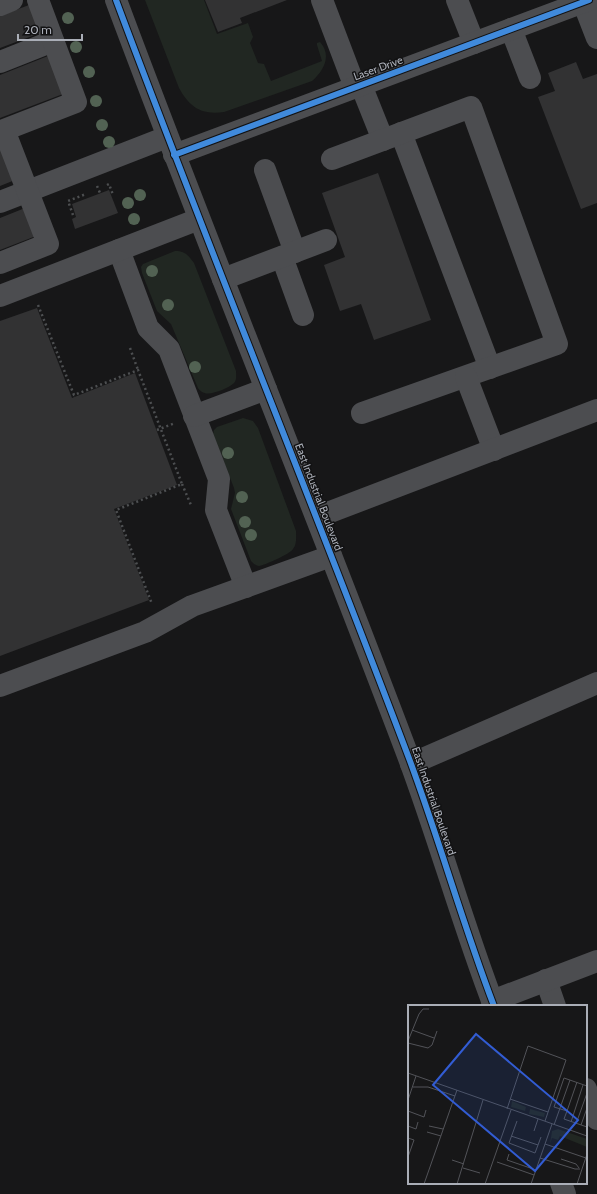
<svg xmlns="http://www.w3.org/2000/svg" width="597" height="1194" font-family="Cabin,sans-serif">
<rect width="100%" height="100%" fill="#171718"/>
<!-- green -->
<g fill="#212722">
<path d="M145,0H204L217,34L248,23L253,37L250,43L258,63L264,64L271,81L322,61L317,45V43L320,42C332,55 324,71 312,81L224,112C202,115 190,108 179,88Z"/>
<path d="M175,251C185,251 188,255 194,263L236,371C236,375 237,380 234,383C231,386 226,388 222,390C213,393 204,397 198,388L171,324L157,311L142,273L141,267L143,264Z"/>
<path d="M243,418L253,421L258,428L296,531C296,537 297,544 293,549C290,554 265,565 259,566C256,566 253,563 251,561L231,509L235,493L234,488L213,434L214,430L217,427Z"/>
</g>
<!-- building -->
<g fill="#323233">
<polygon points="205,0 287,0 240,18 242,23 218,32"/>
<polygon points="29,5 40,33 0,48 0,16"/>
<polygon points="48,56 63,94 0,118 0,75"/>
<polygon points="576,62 583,79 597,74 597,203 581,209 538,97 555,91 548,73"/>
<polygon points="0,142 15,180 0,186"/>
<polygon points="378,173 431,320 374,340 361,304 340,311 324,265 345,257 322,193"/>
<polygon points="109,190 118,213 75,229 72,219 76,217 72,204"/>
<polygon points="25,208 36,236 0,250 0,218"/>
<polygon points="37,308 72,398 135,373 177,485 114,509 149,600 0,656 0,321"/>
</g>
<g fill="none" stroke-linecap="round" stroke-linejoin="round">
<!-- path -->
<g stroke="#4d4f51" stroke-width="2.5" stroke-dasharray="2 3" stroke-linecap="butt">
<polyline points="107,185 109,184 113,195"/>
<polyline points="97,186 100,193"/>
<polyline points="73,215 68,201 86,194"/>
<polyline points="38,305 74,395 138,370 182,484 116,510 152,604"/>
<polyline points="130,348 138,370"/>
<polyline points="157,430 175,423"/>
<polyline points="182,484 191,505"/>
</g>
<!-- minor -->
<g stroke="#4c4d50" stroke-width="22">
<path d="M116,0C211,255 314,506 410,761C440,842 463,925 494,1006"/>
<polyline points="322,0 355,87"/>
<polyline points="457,0 474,43"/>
<polyline points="583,2 597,38"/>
<polyline points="0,5 12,0"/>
<polyline points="511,29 530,78"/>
<polyline points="0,62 53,41"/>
<polyline points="361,85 383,140"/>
<polyline points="401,133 490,368"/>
<polyline points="174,155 589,0"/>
<polyline points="332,159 471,107 557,344 362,413"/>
<polyline points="265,170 295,252"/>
<polyline points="0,202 167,137"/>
<polyline points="119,250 148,328 169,349 219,479 216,510 246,587"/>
<polyline points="282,257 303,315"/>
<polyline points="0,263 48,244 4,130 76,102 38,0"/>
<polyline points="223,279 326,240"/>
<polyline points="0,296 199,219"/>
<polyline points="466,377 494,450"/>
<polyline points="194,416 266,389"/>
<polyline points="317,517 597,410"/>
<polyline points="0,686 145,632 192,606 331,556"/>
<polyline points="411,764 597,683"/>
<polyline points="546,980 555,1006"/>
<polyline points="492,1001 597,961"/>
<polyline points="586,1089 597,1119"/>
<polyline points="561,1183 565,1194"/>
</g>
<defs>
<g id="cycleway">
<path d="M116,0C211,255 314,506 410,761C440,842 463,925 494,1006"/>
<polyline points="174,155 589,0"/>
</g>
</defs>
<!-- cycleway casing -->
<use href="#cycleway" stroke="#121213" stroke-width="8"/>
<!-- cycleway -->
<use href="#cycleway" stroke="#408adc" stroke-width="6"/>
</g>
<!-- trees -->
<g fill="#526253">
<circle cx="68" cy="18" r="6"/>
<circle cx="76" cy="47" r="6"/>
<circle cx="89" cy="72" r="6"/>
<circle cx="96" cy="101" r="6"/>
<circle cx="102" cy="125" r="6"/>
<circle cx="109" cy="142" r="6"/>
<circle cx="140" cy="195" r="6"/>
<circle cx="128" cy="203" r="6"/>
<circle cx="134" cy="219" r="6"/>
<circle cx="152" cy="271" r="6"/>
<circle cx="168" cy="305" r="6"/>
<circle cx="195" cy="367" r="6"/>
<circle cx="228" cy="453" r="6"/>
<circle cx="242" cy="497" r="6"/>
<circle cx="245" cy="522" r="6"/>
<circle cx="251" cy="535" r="6"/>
</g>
<g text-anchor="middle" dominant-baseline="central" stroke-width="3" stroke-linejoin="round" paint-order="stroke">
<!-- street labels -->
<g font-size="11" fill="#aaaeb7" stroke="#121213">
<text transform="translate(378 68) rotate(-20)">Laser Drive</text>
<text transform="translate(319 497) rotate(69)">East Industrial Boulevard</text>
<text transform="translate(434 801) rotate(71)">East Industrial Boulevard</text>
</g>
</g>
<!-- overview -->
<g transform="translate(408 1005)">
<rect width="179" height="179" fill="#171718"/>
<path d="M104,96L118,102L117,106L103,102ZM122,104L137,108L136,112L121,109ZM150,124L179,134V142L152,131L150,135L144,133L142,139L144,126Z" fill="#212722"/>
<path fill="none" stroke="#525358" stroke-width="1" d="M4,25L26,33M0,36L11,9L15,4H21M0,38L20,43L24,40L29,26M0,68L179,131M179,81L156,73L146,102L159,106L156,114L179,122M5,82H20L47,91M102,94L140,107M0,95L8,71M99,104L120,41L158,55L137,116M0,106L16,112L18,105M159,106L169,77M109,116L101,138L127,148L133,132M163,117L175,80M168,119L179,88M146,120L162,75M173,120L179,103M0,121L8,124L10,117M21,121L35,124M126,126L130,114M19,127L33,131M103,131L130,140M0,133L6,135L0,152M137,139L178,153M101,149L99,155L128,165M132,153L167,164H172M153,154L168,159L171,163M44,155L56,159M89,157L126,170M55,163L72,168M16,179L49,85M49,179L75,95M77,179L103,105M123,179L144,119M169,179L179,149"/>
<path fill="#325cd3" fill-opacity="0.15" stroke="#325cd3" stroke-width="2" d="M68,29L170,115L127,166L25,80Z"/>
<rect width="179" height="179" fill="none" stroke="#aaaeb7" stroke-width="2"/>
</g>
<!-- scale -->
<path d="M18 34v6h64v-6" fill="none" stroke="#aaaeb7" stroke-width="2"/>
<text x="24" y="34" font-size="12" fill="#aaaeb7" stroke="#121213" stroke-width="3" paint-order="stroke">20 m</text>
</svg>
